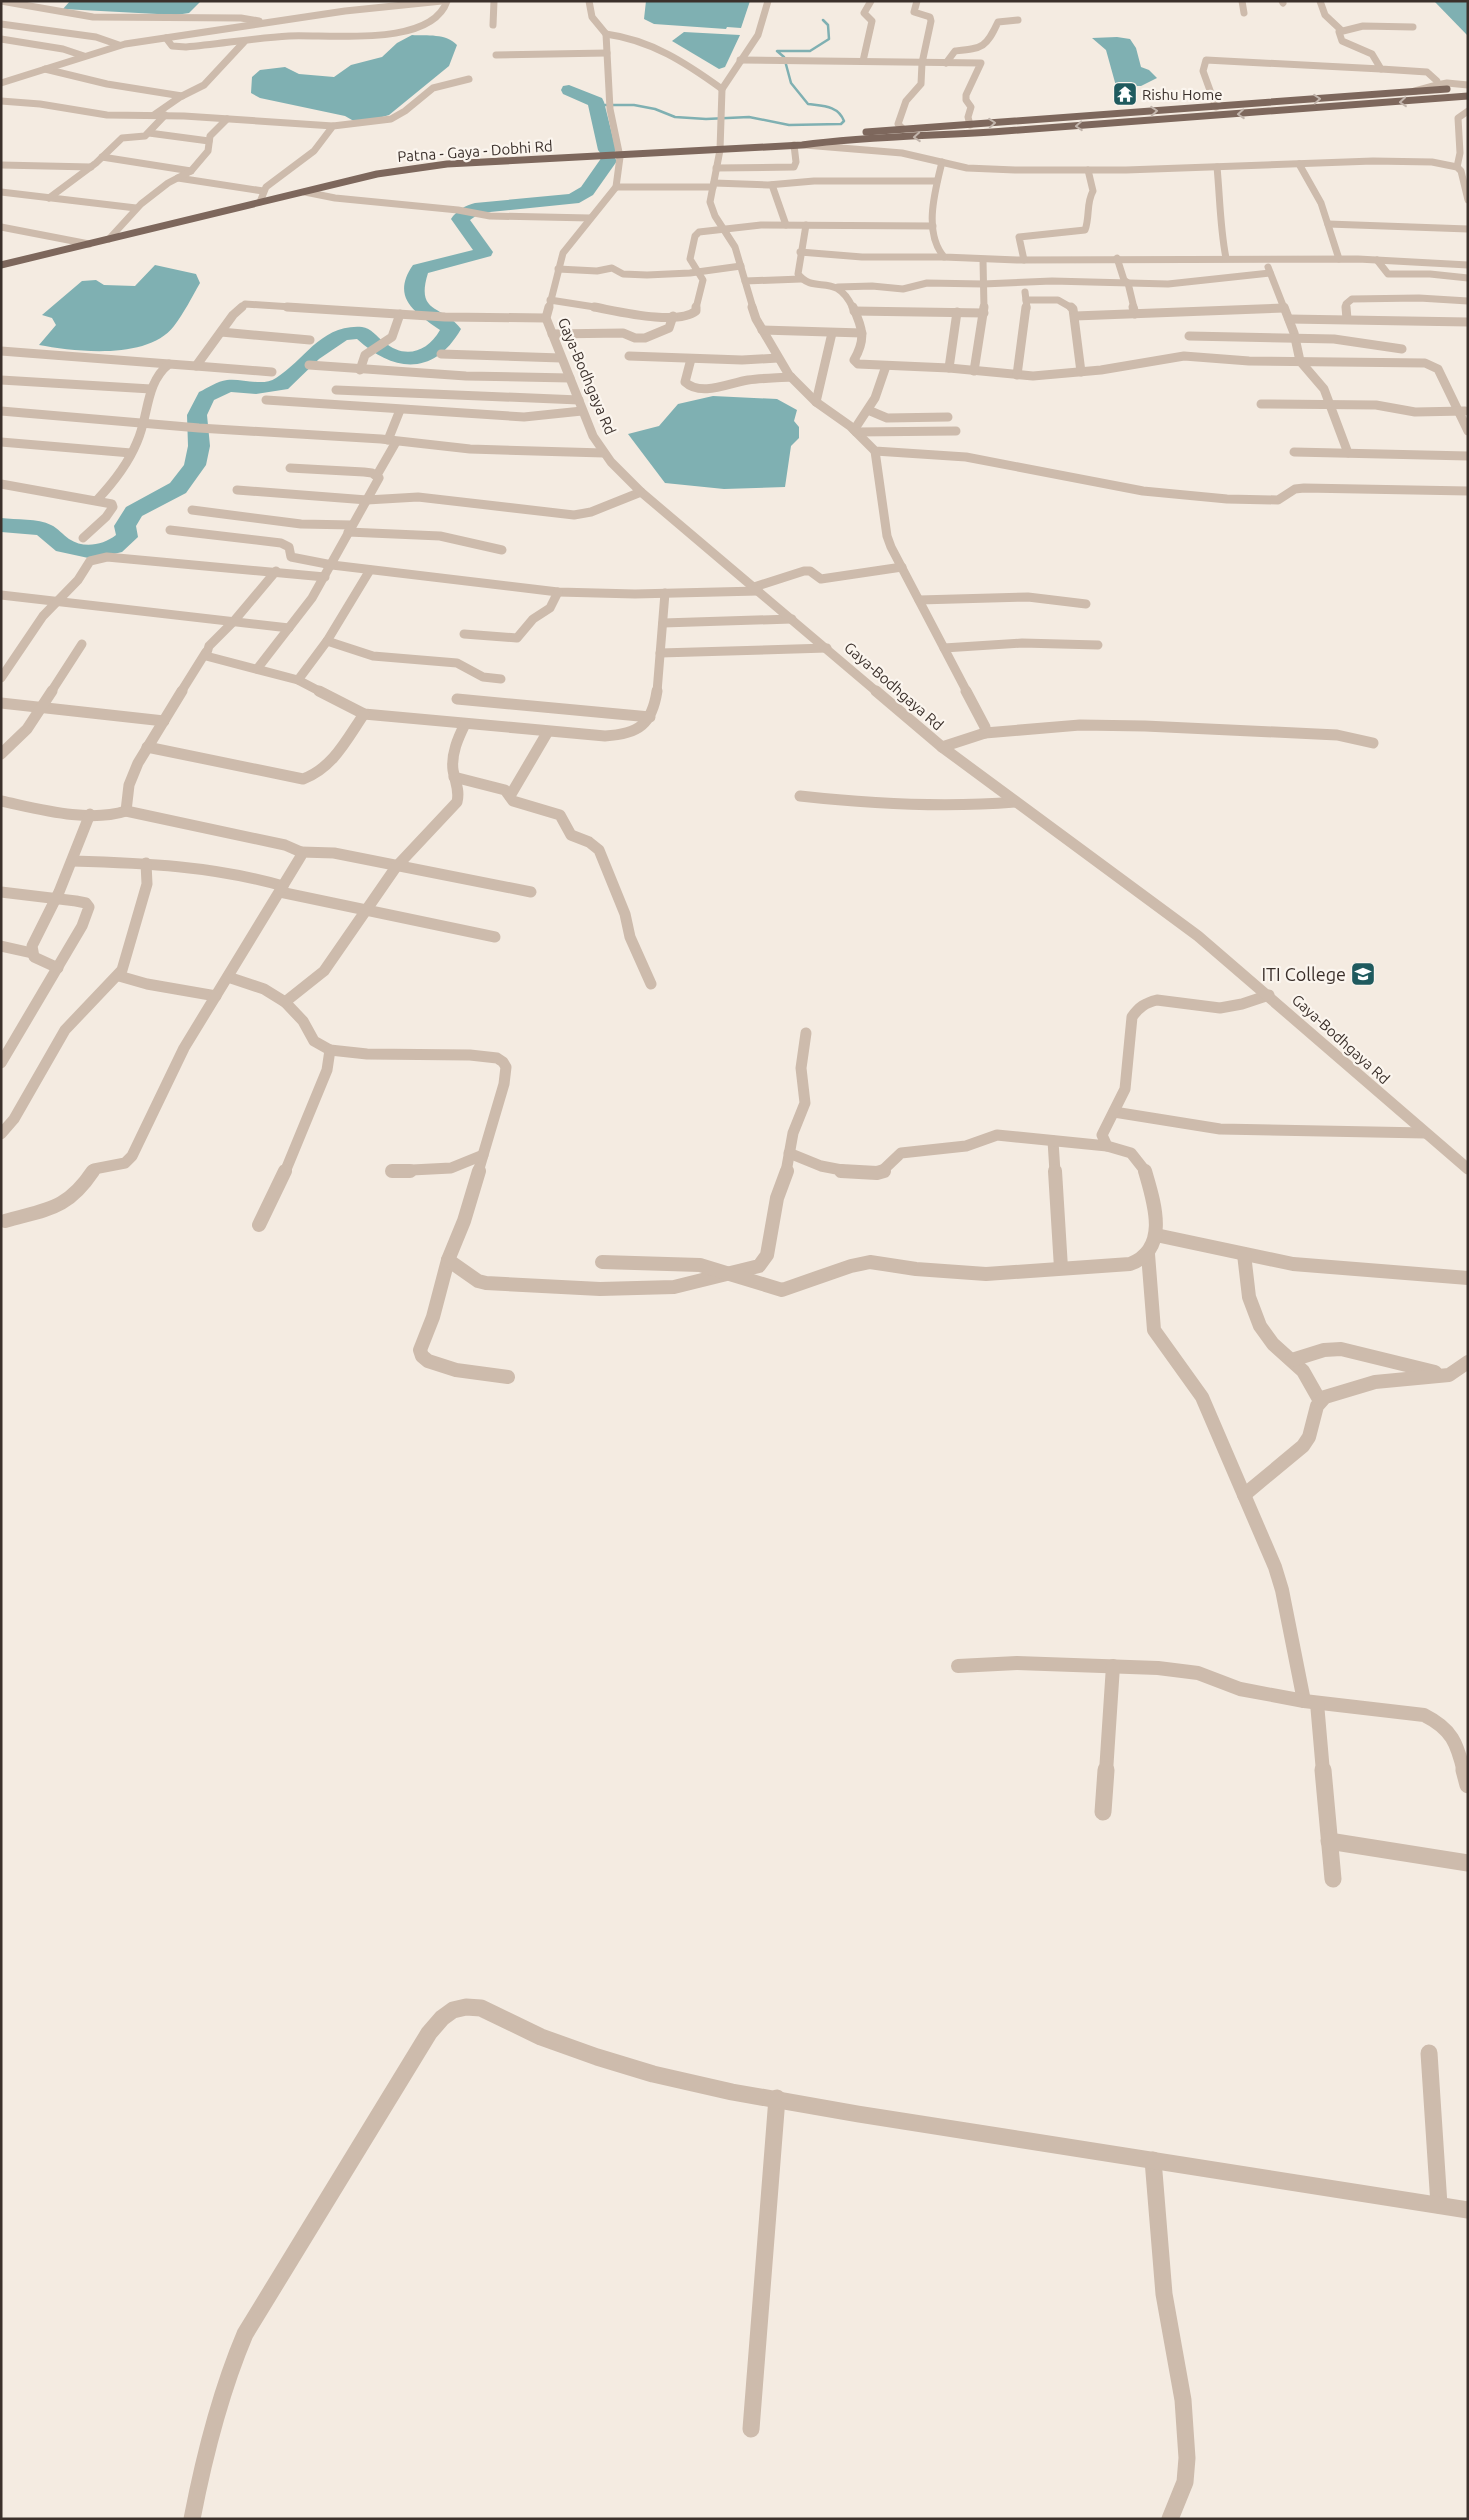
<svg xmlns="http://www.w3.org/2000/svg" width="1469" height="2520" font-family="Ubuntu,sans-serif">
<rect width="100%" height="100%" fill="#f4ebe1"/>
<!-- water -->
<g fill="#7fb0b2">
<polygon points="70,1 201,1 189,13 176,15 63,9"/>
<polygon points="646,1 750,1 741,28 727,27 726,29 654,24 644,19"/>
<polygon points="1434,1 1468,1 1468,36"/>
<polygon points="684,32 740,35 725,67 719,69 672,41"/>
<path d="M412,35C427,36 446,33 457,45L449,66L389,115L372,120H352L345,116L260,98L251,93L252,77L260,70L285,67L299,74L334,77L351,65L382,57L397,43Z"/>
<polygon points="1117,37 1130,39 1136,48 1141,67 1149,70 1157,78 1141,86 1116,86 1106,50 1092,38"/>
<path d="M155,265L196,274L200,283C192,297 184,313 174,326C148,360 76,352 39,345L56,325L52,318L42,315L82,281L96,280L104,285L135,286Z"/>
<polygon points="713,396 777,399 797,410 794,421 799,427 799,438 791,446 785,487 724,489 665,483 628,434 659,426 678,404"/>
</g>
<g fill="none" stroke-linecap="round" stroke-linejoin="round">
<!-- stream -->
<path stroke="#7fb0b2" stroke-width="2.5" d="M597,105H634L655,109L675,117L706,119L749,117L789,125L841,124L844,121C838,105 822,106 808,104L791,83L784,57L777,51H810L829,39L828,25L823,20"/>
<!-- river -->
<g fill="#7fb0b2" fill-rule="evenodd">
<polygon points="569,85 602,98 604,102 616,150 613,154 601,154 598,150 588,105 563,94 561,90 563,86"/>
<path d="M608,156L614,157L617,161L593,195L579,203L480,213L470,220L493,252L491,256L428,273C415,315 443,304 461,329C434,376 394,373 357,339L347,340L319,359L288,389L256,394L231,392L214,400L207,415L210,446L206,465L186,493L142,516L136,526L138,537L122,552L93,559L56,551L37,535L1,532V518C16,520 38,518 51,525C58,528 63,535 69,539C84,549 103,545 116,535L114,526L126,507L170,483L184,465L188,446L187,415L199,392C208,388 217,381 227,380C242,378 263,387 276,378C305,360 321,324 362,327C371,328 377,337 384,342C404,359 427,353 440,330C416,313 390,298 413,265L473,250L451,219C456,211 466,205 475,203L569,194L581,187L602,157Z"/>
</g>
<!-- minor-far4 -->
<g stroke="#cdbbac" stroke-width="7">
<polyline points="1,1 93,17 241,18 259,21"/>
<polyline points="1242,1 1244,13"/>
<polyline points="1282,1 1283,3"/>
<polyline points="1320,1 1325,15 1341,30"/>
<polyline points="1,24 96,37 119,45"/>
<polyline points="493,25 494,1"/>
<polyline points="1413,27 1363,26 1339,32 1342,41 1372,54 1381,69 1427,72 1437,81 1437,85 1415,91"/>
<path d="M606,34C651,40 686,63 722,89L758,35L768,1"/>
<path d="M166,38L172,46L186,47C220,44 255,38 289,36C328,34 431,48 447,1"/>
<polyline points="1,39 63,49 84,56"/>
<polyline points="496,55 607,53"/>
<polyline points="740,60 981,63 966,95 966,100 971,107 968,117 970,125"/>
<polyline points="863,61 872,21 864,13 871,1"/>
<path d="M946,63L955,51C983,48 986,48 998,22L1018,20"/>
<polyline points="45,69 107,84 182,96"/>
<polyline points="1,83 125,44 345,11 442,1"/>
<polyline points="1437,85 1447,83 1468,85"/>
<polyline points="722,89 720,150 710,202 715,216 735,247 753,308"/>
<polyline points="1,101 40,104 107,115 184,116 333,126"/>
<polyline points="1216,107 1203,71 1206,60 1381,69"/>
<polyline points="154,115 180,97 204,85 244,42"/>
<polyline points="903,129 898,124 906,101 921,84 922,63 931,21 930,17 914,12 917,1"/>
<polyline points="149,133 209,141"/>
<polyline points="805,145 902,153 967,168 1015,170 1126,170 1373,161 1432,162 1457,167 1461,171 1468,200"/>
<polyline points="102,157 191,171"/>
<path d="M942,162C935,191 923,232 944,257L1017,260L1358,259L1468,265"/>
<polyline points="1299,164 1321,203 1339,259"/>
<polyline points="1,165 91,167"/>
<path d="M1217,167C1220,198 1220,228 1226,258"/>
<polyline points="1457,167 1460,153 1458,118 1468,111"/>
<polyline points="716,168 794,167 796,162 794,145"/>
<polyline points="178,178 263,191"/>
<polyline points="714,183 768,185 814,181 937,181"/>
<polyline points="772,185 786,225"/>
<polyline points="616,187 713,187"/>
<polyline points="1,192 136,208"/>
<polyline points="305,192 335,198 458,210 490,216 590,218"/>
<polyline points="49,198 96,163 122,138 145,136 165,115"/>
<polyline points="260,202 266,187 314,151 333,126 391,119 405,111 433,88 469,79"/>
<polyline points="1328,224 1468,229"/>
<path d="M806,225L798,274C815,296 835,270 853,308"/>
<polyline points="1,227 89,244"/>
<polyline points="109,239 141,204 168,183 191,171 208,151 210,136 227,119"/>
<polyline points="800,252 862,257 944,257"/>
<polyline points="1117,258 1124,280 1128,283 1134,308"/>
<polyline points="983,260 984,308"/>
<path d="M1024,260L1019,237L1085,230C1090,217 1086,203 1093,191L1088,170"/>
<polyline points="1377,260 1388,274 1430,274 1468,278"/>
<polyline points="1268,267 1284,308"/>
<polyline points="558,269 597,271 612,268 623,274 647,275 690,273 741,266"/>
<polyline points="745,281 801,279"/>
<polyline points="838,287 872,286 903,289 927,283 983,284 1052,281 1168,284 1270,273"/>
<polyline points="1025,292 1027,308"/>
<polyline points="550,300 601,308"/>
<polyline points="1026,300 1058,300 1072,308"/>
<polyline points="241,308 245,304 307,308"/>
<polyline points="696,308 703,280 690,259 695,236 699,232 761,225 933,226"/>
<polyline points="1346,308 1346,304 1352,299 1419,298 1468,301"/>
</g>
<!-- minor-far3 -->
<g stroke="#cdbbac" stroke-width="9">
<polyline points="287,307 445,317 546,318"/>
<path d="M594,307C617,311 677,326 696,311V307"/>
<polyline points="752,307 756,319 789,375 816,402 850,426 875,451 966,457 1143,491 1227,499 1278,500 1295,489 1304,488 1468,491"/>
<path d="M853,307C863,329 866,339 854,360L858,364L949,368L1033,376L1101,370L1184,356L1249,361L1425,363L1438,369L1468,431"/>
<polyline points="1071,307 1073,309 1081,372"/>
<polyline points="1133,307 1135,314"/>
<polyline points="1284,307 1294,333 1300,361 1324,389 1348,453"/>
<polyline points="1346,307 1347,319"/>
<polyline points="854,311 984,313"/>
<polyline points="1075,316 1284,308"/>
<polyline points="1289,319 1468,322"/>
<polyline points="762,330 862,333"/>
<polyline points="221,332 310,340"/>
<polyline points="552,334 623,333 635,338 645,338 669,328 673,316"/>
<polyline points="1189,336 1334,339 1402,349"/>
<polyline points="1,351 169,364"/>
<polyline points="441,354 561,358"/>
<polyline points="629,356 742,360 778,358"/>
<path d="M691,359L685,382C701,397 729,383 748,380C762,378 777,378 791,377"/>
<polyline points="309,365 466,376 570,378"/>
<polyline points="196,366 272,372"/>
<polyline points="949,368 957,312"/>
<polyline points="360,370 365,355 392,337 400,314"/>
<polyline points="974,371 984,307"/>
<polyline points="1017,375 1026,307"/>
<polyline points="1,380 151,389"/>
<polyline points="336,390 579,400"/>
<polyline points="266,400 524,417 582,411"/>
<polyline points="816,402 832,333"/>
<polyline points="1261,404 1376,405 1415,412 1465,411"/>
<polyline points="868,410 887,418 948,417"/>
<polyline points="1,411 199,428 381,439 470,449 604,453"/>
<polyline points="854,430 875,398 886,366"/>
<polyline points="856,432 956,431"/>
<polyline points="388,440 400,410"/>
<polyline points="1,442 131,453"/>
<polyline points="875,451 887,536 891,547 967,692"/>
<polyline points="1294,452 1468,456"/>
<polyline points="377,475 396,442"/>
<polyline points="1,484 112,504 113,507 106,517 83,538"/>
<polyline points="237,490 367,500 418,497 574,515 591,512 641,492"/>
<path d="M97,500C113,483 128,464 137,442C149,416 145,383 169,364L196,366L233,315L242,307"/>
<polyline points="192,510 301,524 352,525"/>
<polyline points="170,530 281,543 289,547 291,557 332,565 558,592 635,594 758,591"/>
<polyline points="348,532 440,536 502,550"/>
<polyline points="276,571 234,621 209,646 206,656 298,680 321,692"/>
<polyline points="754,587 804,571 810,571 821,579 902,567"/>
<polyline points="1,595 289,628"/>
<polyline points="919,600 1028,597 1086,604"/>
<polyline points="663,623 792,619"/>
<polyline points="464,634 517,638 533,619 550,608 558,592"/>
<polyline points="327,641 373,656 457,663 483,677 501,679"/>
<polyline points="944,648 1022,643 1098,645"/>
<polyline points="660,653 827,648"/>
<polyline points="257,669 312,598 379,478 372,473 364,472 290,468"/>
<polyline points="1,678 43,616 78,580 90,561 107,557 325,577"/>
<polyline points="298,680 327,641 370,570"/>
<polyline points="51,692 82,644"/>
<polyline points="181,692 206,652"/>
<polyline points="657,692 665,593"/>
</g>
<!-- minor-far2 -->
<g stroke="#cdbbac" stroke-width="11">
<path d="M319,691L364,714L605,736C639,734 652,724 657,691"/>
<polyline points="457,699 650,717"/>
<polyline points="1,703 164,721"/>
<polyline points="985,733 1080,725 1145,726 1337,735 1373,743"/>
<path d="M147,747L303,779C333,768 347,739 364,714"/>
<polyline points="942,747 985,733 985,727 966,691"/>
<polyline points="1,754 27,729 52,691"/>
<polyline points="454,777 505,790 513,801 560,815 571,835 589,842 599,850 625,914 630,937 651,984"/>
<polyline points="510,796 547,733"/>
<path d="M800,796C872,804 943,808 1015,802"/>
<path d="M1,801C39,809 88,823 126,811L129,785L138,763L182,691"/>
<polyline points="301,852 334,853 531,892"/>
<path d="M72,861C144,863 213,866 283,886"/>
<polyline points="1,892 76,901 86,903 89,907 82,926 1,1063"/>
<polyline points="280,892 495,937"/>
<polyline points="1,946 32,953"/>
<polyline points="58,968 34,957 32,946 59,892 90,814"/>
<polyline points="119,976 147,984 216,996"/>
<polyline points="228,977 264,989 285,1002 303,1021 314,1041 330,1050 327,1070 285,1172"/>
<path d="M285,1002L324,971L396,867L457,802C460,790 455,782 453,770C451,754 458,738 465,724"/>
<polyline points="330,1050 367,1054 470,1055 497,1058 503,1062 506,1067 504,1084 478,1172"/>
<polyline points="1114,1112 1220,1129 1425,1133"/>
<polyline points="1,1134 14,1119 65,1030 122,970 147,884 146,863"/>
<polyline points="1053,1141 1055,1172"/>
<polyline points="789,1153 821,1166 852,1172"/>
<polyline points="392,1171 451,1168 483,1155"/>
<polyline points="92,1172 94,1169 125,1163 132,1156 184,1048 301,856 301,852 285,845 126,811"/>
<polyline points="786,1172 793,1133 805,1103 801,1068 806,1033"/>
<polyline points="881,1172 901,1153 966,1146 997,1135 1107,1146"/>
<path d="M1146,1172L1131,1153L1107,1146L1102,1135L1125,1089L1132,1017C1139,1007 1145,1003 1157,1000L1220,1008L1242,1004L1269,995"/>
</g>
<!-- minor-far1 -->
<g stroke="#cdbbac" stroke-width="14">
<polyline points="392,1171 410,1171"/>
<polyline points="479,1171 464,1221 448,1260 433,1317 420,1350 422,1356 428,1361 456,1370 508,1377"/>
<polyline points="841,1171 877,1173 884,1171"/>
<polyline points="1055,1171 1061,1268"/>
<path d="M5,1221C47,1209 67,1210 93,1171"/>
<polyline points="259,1225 285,1171"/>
<polyline points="1156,1235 1293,1264 1468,1278"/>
<polyline points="1148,1254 1154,1330 1202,1397 1275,1567 1282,1590 1304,1701"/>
<polyline points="1244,1254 1249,1297 1260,1326 1273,1344 1303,1371 1320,1401"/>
<polyline points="448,1260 478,1281 486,1283 600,1289 674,1287 759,1266 767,1255 777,1198 787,1171"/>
<path d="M602,1262L700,1265L782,1290L851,1266L870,1262L916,1269L986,1274L1130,1264C1170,1249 1154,1202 1145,1171"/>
<polyline points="1292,1360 1324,1350 1341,1349 1435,1372"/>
<polyline points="1244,1495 1303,1446 1309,1437 1317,1406 1325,1397 1375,1382 1449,1375 1468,1362"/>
<path d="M958,1666L1017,1663L1158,1668L1198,1673L1240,1689L1304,1701L1424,1715C1452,1729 1457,1743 1464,1772"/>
<polyline points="1317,1703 1323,1772"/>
<polyline points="1106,1772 1113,1666"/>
</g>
<!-- minor -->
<g stroke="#cdbbac" stroke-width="17">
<polyline points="1323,1770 1333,1879"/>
<polyline points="1464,1770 1468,1785"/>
<polyline points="1103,1812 1106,1770"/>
<polyline points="1329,1841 1468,1863"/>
<polyline points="1429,2053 1439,2205"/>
<polyline points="1153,2160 1164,2294 1183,2400 1187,2458 1185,2482 1170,2519"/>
<polyline points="751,2429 777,2098"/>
<path d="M192,2519C204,2457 220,2393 245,2334L429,2033L442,2018L453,2010L466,2007L481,2008L541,2037L597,2057L653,2074L732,2092L858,2114L1468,2210"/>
</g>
<!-- tertiary-far2 -->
<polyline stroke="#cdbbac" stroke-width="7" points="549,308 563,253 616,187 620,157 610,109 606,34 592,17 589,1"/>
<!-- tertiary-far1 -->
<polyline stroke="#cdbbac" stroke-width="9" points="549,307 546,318 593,436 611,462 641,492 877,692"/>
<!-- tertiary -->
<polyline stroke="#cdbbac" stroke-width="11" points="876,691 942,747 1198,936 1468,1169"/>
<!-- primary -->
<g stroke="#7d675c" stroke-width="7">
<polyline points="866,132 1447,89"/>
<path d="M1,265L377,174L447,164L802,145C869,136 938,136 1005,131C1159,119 1314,108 1468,96"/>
</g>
</g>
<!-- one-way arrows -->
<defs><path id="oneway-chevron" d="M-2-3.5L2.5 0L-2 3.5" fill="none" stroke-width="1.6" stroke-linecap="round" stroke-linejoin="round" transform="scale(1.25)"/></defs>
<g stroke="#c2b5ac">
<use href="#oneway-chevron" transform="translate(1317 99) rotate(-4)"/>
<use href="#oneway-chevron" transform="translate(1403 102) rotate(175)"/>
<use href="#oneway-chevron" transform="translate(1154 111) rotate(-4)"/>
<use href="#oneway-chevron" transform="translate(1241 114) rotate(176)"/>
<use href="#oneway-chevron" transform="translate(992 123) rotate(-4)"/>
<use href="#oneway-chevron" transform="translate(1079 126) rotate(176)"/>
<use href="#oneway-chevron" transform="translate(917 137) rotate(176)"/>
</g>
<!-- icons -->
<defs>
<symbol id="temple-square" viewBox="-11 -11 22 22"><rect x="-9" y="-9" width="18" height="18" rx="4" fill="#1f5a5e" stroke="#fbf5ee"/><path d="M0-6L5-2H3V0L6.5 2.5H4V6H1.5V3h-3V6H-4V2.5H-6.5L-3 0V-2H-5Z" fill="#fff"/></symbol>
<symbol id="school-square" viewBox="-11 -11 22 22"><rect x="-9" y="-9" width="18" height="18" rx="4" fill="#1f5a5e" stroke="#fbf5ee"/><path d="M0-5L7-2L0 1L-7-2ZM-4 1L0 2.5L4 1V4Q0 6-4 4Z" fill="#fff"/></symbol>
</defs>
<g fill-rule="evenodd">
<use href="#temple-square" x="1111" y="80" width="28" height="28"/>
<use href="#school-square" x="1349" y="960" width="28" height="28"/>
</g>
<g text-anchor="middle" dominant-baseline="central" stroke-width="4.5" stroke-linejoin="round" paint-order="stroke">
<!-- far-poi labels -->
<g font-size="15" fill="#3b302b" stroke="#fbf5ee" text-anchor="start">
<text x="1142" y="94">Rishu Home</text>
</g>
<!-- far-street labels -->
<g font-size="15" fill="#3b302b" stroke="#fbf5ee">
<text transform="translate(475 151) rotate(-4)">Patna - Gaya - Dobhi Rd</text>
<text transform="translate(587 376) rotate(67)">Gaya-Bodhgaya Rd</text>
<text transform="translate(894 686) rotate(41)">Gaya-Bodhgaya Rd</text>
<text transform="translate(1341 1039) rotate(42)">Gaya-Bodhgaya Rd</text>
</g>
<!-- poi labels -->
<g font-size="18" fill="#3b302b" stroke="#fbf5ee" text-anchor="end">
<text x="1346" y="974">ITI College</text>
</g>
</g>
<!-- border -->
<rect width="1469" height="2520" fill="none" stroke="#3b302b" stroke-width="5"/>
</svg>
